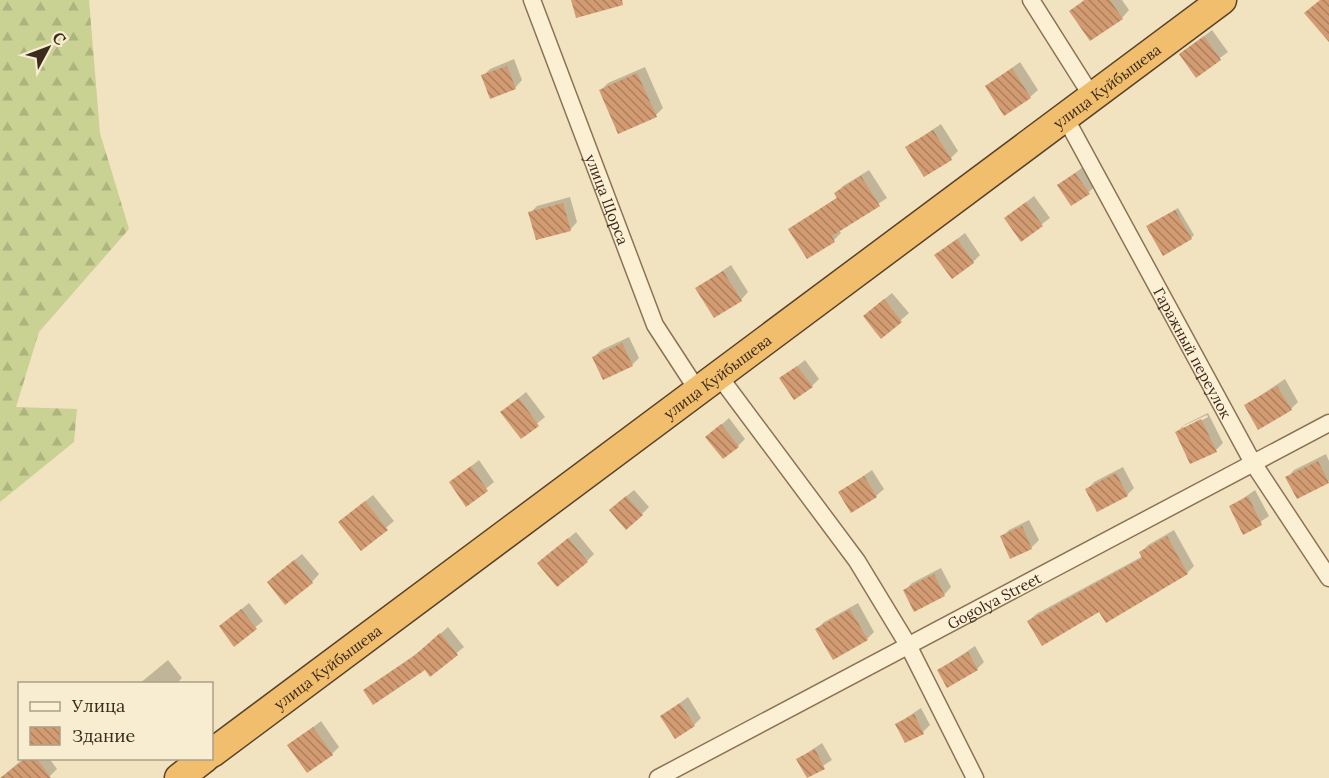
<svg xmlns="http://www.w3.org/2000/svg" width="1329" height="778" font-family="Lora,serif">
<defs>
<pattern id="forest-firs" width="22" height="20" patternUnits="userSpaceOnUse" patternTransform="scale(1.5)"><rect width="22" height="20" fill="#c9d193"/><path d="M5 1l3.5 6h-7zM16 11l3.5 6h-7z" fill="#aeb47e"/></pattern>
<pattern id="building-back-hatch" width="6" height="6" patternUnits="userSpaceOnUse" patternTransform="scale(1.5)"><rect width="6" height="6" fill="#d39b72"/><path d="M-1 5l2 2M0 0l6 6M5-1l2 2" fill="none" stroke="#ac7f5d"/></pattern>
</defs>
<rect width="100%" height="100%" fill="#f2e3c0"/>
<!-- forest -->
<polygon fill="url(#forest-firs)" points="0,0 89,0 100,133 129,229 39,332 16,407 77,409 74,442 0,502"/>
<!-- shadow -->
<g fill="#0003" fill-rule="evenodd">
<polygon points="1084,0 1122,0 1129,10 1122,18 1071,11"/>
<polygon points="1212,30 1228,52 1196,76 1181,54"/>
<polygon points="514,59 522,80 515,88 483,76 490,69"/>
<polygon points="1020,62 1038,90 1030,97 987,86"/>
<polygon points="645,67 663,108 656,115 601,90 608,83"/>
<polygon points="941,124 958,151 951,158 907,147"/>
<polygon points="1083,167 1096,185 1089,192 1059,185"/>
<polygon points="869,170 887,198 839,230 841,233 834,240 790,229 838,197 836,193 843,186"/>
<polygon points="1034,196 1050,218 1021,240 1006,218"/>
<polygon points="570,197 577,222 570,230 530,213 537,206"/>
<polygon points="1178,208 1194,235 1191,238 1151,224"/>
<polygon points="965,233 980,255 973,262 936,255"/>
<polygon points="731,265 748,292 741,300 697,288"/>
<polygon points="892,293 909,313 882,337 872,309"/>
<polygon points="629,337 639,358 632,365 594,357 601,350"/>
<polygon points="805,360 819,379 812,386 781,379"/>
<polygon points="1285,379 1298,402 1291,409 1246,405"/>
<polygon points="526,392 545,417 521,437 502,412"/>
<path d="M1208,413L1223,443L1216,450L1177,432L1184,425ZM1207,415L1208,417L1183,430V426Z"/>
<polygon points="729,418 745,439 738,446 707,437"/>
<polygon points="1326,454 1329,461 1329,481 1298,497 1287,478 1294,470"/>
<polygon points="479,460 494,482 466,505 451,482"/>
<polygon points="1123,467 1134,488 1127,495 1087,490 1094,482"/>
<polygon points="872,470 884,489 876,496 840,492"/>
<polygon points="634,490 649,507 642,514 618,503"/>
<polygon points="1255,490 1269,516 1244,533 1231,507"/>
<polygon points="373,495 394,521 361,549 348,515"/>
<polygon points="1029,520 1039,540 1031,548 1011,557 1002,537 1009,530"/>
<polygon points="1174,530 1194,566 1187,573 1029,621 1036,614 1143,556 1141,552 1148,545"/>
<polygon points="576,532 594,554 587,561 547,556"/>
<polygon points="302,554 319,574 312,582 276,575"/>
<polygon points="941,568 951,587 944,595 905,590 912,583"/>
<polygon points="249,603 263,621 234,644 221,626"/>
<polygon points="858,603 874,632 867,639 817,629 824,622"/>
<polygon points="448,627 464,647 430,675 425,668 365,690 423,649"/>
<polygon points="975,646 984,662 977,669 939,670"/>
<polygon points="168,660 182,678 176,684 139,684"/>
<polygon points="688,697 701,718 694,725 662,716"/>
<polygon points="921,708 930,725 923,732 897,724"/>
<polygon points="321,721 339,747 332,754 289,746"/>
<polygon points="822,743 832,760 807,776 798,759"/>
<polygon points="24,758 49,758 57,769 48,778 6,778 4,775"/>
</g>
<!-- building -->
<g fill="url(#building-back-hatch)">
<polygon points="571,0 622,0 623,5 576,18"/>
<polygon points="1085,0 1110,0 1123,19 1090,41 1069,11"/>
<polygon points="1320,0 1329,0 1329,42 1304,13"/>
<polygon points="1204,36 1221,60 1196,78 1179,54"/>
<polygon points="507,66 516,89 490,99 481,75"/>
<polygon points="1012,68 1031,98 1004,116 985,86"/>
<polygon points="637,73 657,117 618,134 599,90"/>
<polygon points="933,130 952,160 924,177 905,147"/>
<polygon points="1075,173 1090,194 1071,206 1057,185"/>
<polygon points="861,176 880,206 832,236 835,242 807,259 788,229 837,198 834,193"/>
<polygon points="1026,202 1043,226 1021,242 1004,218"/>
<polygon points="563,203 571,231 536,240 528,212"/>
<polygon points="1175,210 1192,239 1163,256 1146,226"/>
<polygon points="957,239 974,263 952,279 934,255"/>
<polygon points="723,271 742,301 714,318 695,288"/>
<polygon points="884,299 902,322 881,339 863,316"/>
<polygon points="622,343 633,366 603,380 592,357"/>
<polygon points="797,366 813,387 794,400 779,378"/>
<polygon points="1277,386 1292,410 1258,430 1244,405"/>
<polygon points="519,398 539,426 521,439 500,412"/>
<polygon points="1201,419 1217,452 1190,464 1175,432"/>
<polygon points="721,424 739,447 723,459 705,437"/>
<polygon points="1318,461 1329,483 1297,499 1285,477"/>
<polygon points="471,466 488,491 466,507 449,482"/>
<polygon points="1116,473 1128,496 1097,512 1085,489"/>
<polygon points="864,476 877,497 851,513 838,492"/>
<polygon points="626,496 643,515 626,530 609,510"/>
<polygon points="1248,496 1262,525 1243,535 1229,506"/>
<polygon points="365,501 388,530 361,551 338,522"/>
<polygon points="1022,526 1032,549 1010,559 1000,536"/>
<polygon points="1167,536 1188,574 1106,623 1099,612 1042,646 1027,621 1142,558 1139,552"/>
<polygon points="568,538 588,562 557,587 537,563"/>
<polygon points="294,560 313,583 285,605 267,582"/>
<polygon points="934,574 945,596 914,612 903,590"/>
<polygon points="241,609 257,629 234,647 219,626"/>
<polygon points="850,609 868,640 833,660 815,629"/>
<polygon points="440,633 458,655 430,677 425,670 373,705 363,690 414,656"/>
<polygon points="968,652 978,670 947,688 937,670"/>
<polygon points="680,703 695,726 675,739 660,716"/>
<polygon points="914,714 924,734 905,743 895,724"/>
<polygon points="313,727 333,755 307,773 287,745"/>
<polygon points="815,749 825,769 807,778 796,759"/>
<polygon points="25,759 37,759 51,778 0,778"/>
</g>
<g fill="none" stroke-linecap="round" stroke-linejoin="round">
<defs>
<g id="minor">
<path id="s1" d="M532,0L655,325L698,391"/>
<polyline points="1031,0 1093,98"/>
<path id="s2" d="M1066,119L1253,463L1329,578"/>
<polyline points="719,376 857,561 908,645 975,778"/>
<path id="s3" d="M658,778L1329,423"/>
</g>
<g id="trunk">
<path id="s4" d="M212,753L1222,0"/>
<polyline points="179,778 205,758"/>
</g>
</defs>
<!-- minor casing -->
<use href="#minor" stroke="#8d7356" stroke-width="19"/>
<!-- trunk casing -->
<use href="#trunk" stroke="#5a412b" stroke-width="31"/>
<!-- minor -->
<use href="#minor" stroke="#fcf0d4" stroke-width="16"/>
<!-- trunk -->
<use href="#trunk" stroke="#f1be6e" stroke-width="28"/>
</g>
<g text-anchor="middle" dominant-baseline="central" stroke-width="6" stroke-linejoin="round" paint-order="stroke">
<!-- street labels -->
<g font-size="15" fill="#3b2b1c" stroke="#f8edd0">
<text stroke="none"><textPath href="#s4" startOffset="1116">улица Куйбышева</textPath></text>
<text stroke="none"><textPath href="#s1" startOffset="213">улица Щорса</textPath></text>
<text stroke="none"><textPath href="#s2" startOffset="266">Гаражный переулок</textPath></text>
<text stroke="none"><textPath href="#s4" startOffset="630">улица Куйбышева</textPath></text>
<text stroke="none"><textPath href="#s3" startOffset="380">Gogolya Street</textPath></text>
<text stroke="none"><textPath href="#s4" startOffset="144">улица Куйбышева</textPath></text>
</g>
</g>
<!-- legend -->
<rect x="18" y="682" width="195" height="78" fill="#f8edd0" stroke="#ac9f88" stroke-width="1.5"/>
<rect x="30" y="702" width="30" height="9" fill="#fcf0d4" stroke="#ac9f88" stroke-width="1.5"/>
<text x="72" y="712" font-size="18" fill="#3b2b1c">Улица</text>
<rect x="30" y="727" width="30" height="18" fill="url(#building-back-hatch)" stroke="#ac9f88" stroke-width="1.5"/>
<text x="72" y="742" font-size="18" fill="#3b2b1c">Здание</text>
<!-- north arrow -->
<g transform="translate(48 48) rotate(49)" stroke="#f8edd0" stroke-width="4.5" paint-order="stroke">
<path d="M0-4.5L10 22L0 15L-10 22Z" fill="#3b2b1c"/>
<text y="-9" font-size="16" font-weight="bold" text-anchor="middle" fill="#3b2b1c">С</text>
</g>
</svg>
